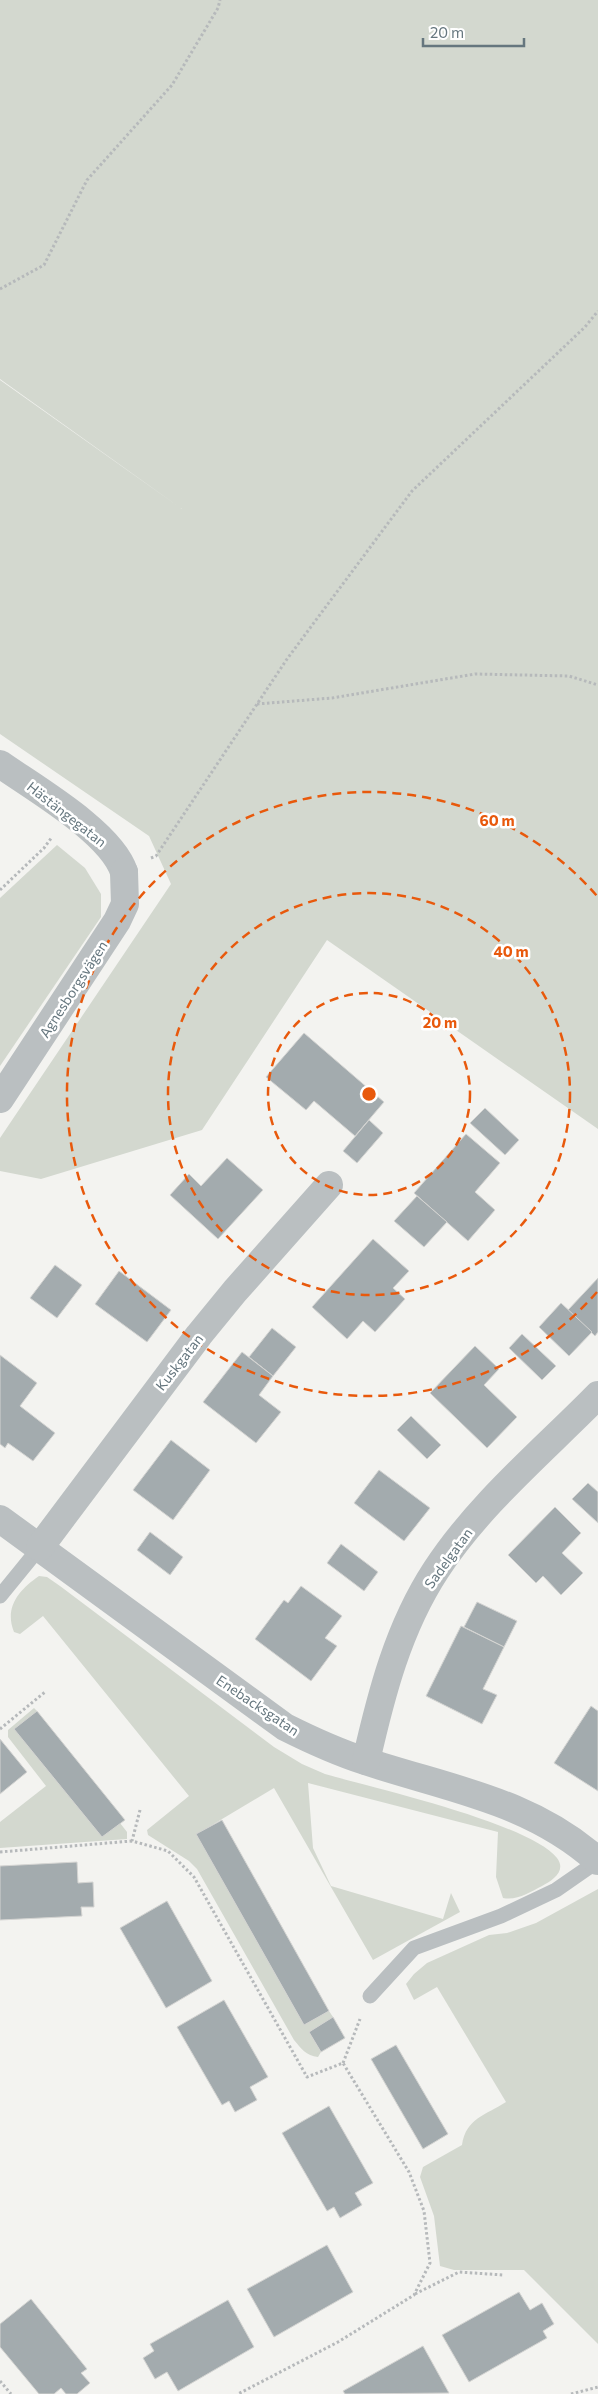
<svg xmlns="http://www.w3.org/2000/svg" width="598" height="2394" font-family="Commissioner,sans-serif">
<rect width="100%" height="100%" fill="#f3f3f0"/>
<!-- green -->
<g fill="#d3d8cf">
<polygon points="0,0 598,0 598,1129 327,940 202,1130 41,1179 0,1171 0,1138 171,884 149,836 0,734 0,380 182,509 0,379"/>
<polygon points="57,845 85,868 101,894 101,917 0,1066 0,898"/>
<path d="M39,1576L47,1577L60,1586L274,1747L302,1764L325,1774C373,1788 529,1823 557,1858C567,1871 552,1881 542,1886C530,1892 517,1901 503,1898L496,1877L498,1832L308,1783L313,1848L331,1886L443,1919L451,1893L460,1912L373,1960L274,1788L197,1834L304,2025L329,2011L333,2017L309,2032L321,2052L318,2057C306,2056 301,2048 294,2040L197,1869L189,1861L148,1835L147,1830L189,1796L43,1616L20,1634L14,1632C4,1607 19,1590 39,1576Z"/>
<polygon points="34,1708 37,1711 15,1729 102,1837 120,1823 127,1832 127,1839 0,1848 0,1822 46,1786 8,1737 8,1730"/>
<path d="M598,1889V2344L524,2270H454L440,2266L434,2216L420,2177L423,2167L462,2145C466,2118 486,2115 506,2102L437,1987L414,2000L406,1984L414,1974L427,1963L489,1935L507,1933L536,1923Z"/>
</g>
<!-- building -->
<g fill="#a3abae" stroke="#d4d4d2">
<polygon points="304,1033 384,1102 355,1136 314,1101 306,1110 266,1077"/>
<polygon points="485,1108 519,1140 505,1155 470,1123"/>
<polygon points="369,1120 383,1133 357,1163 343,1151"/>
<polygon points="466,1134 500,1163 475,1192 495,1210 468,1241 414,1193"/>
<polygon points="227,1158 263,1190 218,1239 170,1195 189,1174 201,1186"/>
<polygon points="417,1196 447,1222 424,1247 394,1221"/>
<polygon points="373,1239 409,1271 393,1288 405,1299 375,1332 363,1321 347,1339 312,1307"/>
<polygon points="55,1265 82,1285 57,1318 30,1298"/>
<polygon points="119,1271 171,1310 147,1342 95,1304"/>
<polygon points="598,1278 598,1332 595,1336 568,1310"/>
<polygon points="561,1303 592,1332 569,1356 539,1327"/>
<polygon points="272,1328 296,1347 273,1376 249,1357"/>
<polygon points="522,1334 556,1366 542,1380 509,1348"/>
<polygon points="475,1346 499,1369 484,1385 517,1417 487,1448 430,1393"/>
<polygon points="242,1352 273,1376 259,1395 281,1412 256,1443 203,1402"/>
<polygon points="0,1355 37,1383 20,1406 55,1433 33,1461 8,1443 5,1448 0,1444"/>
<polygon points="411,1416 441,1445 427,1459 397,1430"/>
<polygon points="171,1440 210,1470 173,1520 133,1490"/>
<polygon points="379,1470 430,1508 404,1541 354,1503"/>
<polygon points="588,1483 598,1492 598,1523 572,1499"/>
<polygon points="555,1507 581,1533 562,1553 583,1573 561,1595 543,1576 536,1583 508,1555"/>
<polygon points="150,1532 183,1557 170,1575 137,1550"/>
<polygon points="341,1544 378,1572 364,1591 327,1563"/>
<polygon points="301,1586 342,1616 325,1638 337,1646 311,1681 255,1639 284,1600 288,1603"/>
<polygon points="477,1602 517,1621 504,1647 464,1627"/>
<polygon points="461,1626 504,1647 483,1689 497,1695 482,1724 426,1696"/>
<polygon points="591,1706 598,1711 598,1791 554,1763"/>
<polygon points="37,1711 125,1820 102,1837 14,1729"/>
<polygon points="0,1739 27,1772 0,1794"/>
<polygon points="222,1820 329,2011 304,2025 196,1834"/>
<polygon points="77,1862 78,1883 93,1882 94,1907 81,1907 82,1916 0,1920 0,1866"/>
<polygon points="167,1901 212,1981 166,2008 120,1928"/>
<polygon points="224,2000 268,2077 250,2087 257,2100 235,2112 229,2101 222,2105 177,2027"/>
<polygon points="333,2017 345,2038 321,2052 309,2032"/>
<polygon points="396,2045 448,2134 423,2149 371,2059"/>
<polygon points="329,2106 373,2183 355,2193 362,2205 340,2218 334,2207 327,2211 282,2133"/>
<polygon points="327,2245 353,2292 274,2337 247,2289"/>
<polygon points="519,2292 530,2310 542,2303 554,2324 543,2331 547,2338 469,2382 442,2335"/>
<polygon points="31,2299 87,2369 81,2373 90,2383 77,2394 66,2394 61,2388 54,2394 39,2394 0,2347 0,2324"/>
<polygon points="228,2300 254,2347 178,2391 167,2372 155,2379 143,2358 154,2351 150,2344"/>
<polygon points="423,2346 449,2393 345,2394 343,2391"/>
</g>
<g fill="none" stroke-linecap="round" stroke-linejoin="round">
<!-- path -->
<g stroke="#b6b9bb" stroke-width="3" stroke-dasharray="2.5 2.5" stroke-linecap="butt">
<polyline points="0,289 44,265 87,180 172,85 218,8 220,0"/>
<polyline points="257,704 332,698 475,674 569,676 598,685"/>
<polyline points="151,858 156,856 287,659 412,491 585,327 598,311"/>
<polyline points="0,890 44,848 52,837"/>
<polyline points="0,1729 45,1692"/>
<polyline points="140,1810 132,1841 168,1851 194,1877 307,2077 343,2063 409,2172 424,2211 430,2263 414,2295 338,2342 238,2394"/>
<polyline points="0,1852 132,1841"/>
<polyline points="343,2063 360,2019"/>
<polyline points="415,2294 459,2272 504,2275"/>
<polyline points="0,2381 11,2394"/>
<polyline points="571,2394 598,2387"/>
</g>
<!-- service -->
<g stroke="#babfc1" stroke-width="15">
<polyline points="0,1596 40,1547"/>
<polyline points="370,1996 414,1948 501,1916 556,1890 598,1861"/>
</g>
<!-- minor -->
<g stroke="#babfc1" stroke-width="28">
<path d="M0,764C34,788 111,832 124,872"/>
<path d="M0,1519L285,1727C311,1740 337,1752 365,1761C449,1789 530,1800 598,1861"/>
<polyline points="40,1547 199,1335 235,1291 329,1185"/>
<path d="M366,1761C381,1695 398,1628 436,1570C479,1504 543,1451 598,1395"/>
</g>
<!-- tertiary -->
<polyline stroke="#babfc1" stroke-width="28" points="0,1099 117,921 125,904 124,872"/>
</g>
<!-- distance rings -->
<g fill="none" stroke="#e8590c" stroke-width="2.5" stroke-dasharray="9 6">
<circle cx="369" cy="1094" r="101"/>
<circle cx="369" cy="1094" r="201"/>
<path d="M597 1292A302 302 0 1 1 597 896"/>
</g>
<g text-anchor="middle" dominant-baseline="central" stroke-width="5" stroke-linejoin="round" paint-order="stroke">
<!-- street labels -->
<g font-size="14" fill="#65767e" stroke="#fff">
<text transform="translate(67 814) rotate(38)">Hästängegatan</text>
<text transform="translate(73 989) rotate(-57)">Agnesborgsvägen</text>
<text transform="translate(179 1362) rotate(-52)">Kuskgatan</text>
<text transform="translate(448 1558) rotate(-54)">Sadelgatan</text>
<text transform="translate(258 1705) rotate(34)">Enebacksgatan</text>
</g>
</g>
<circle cx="369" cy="1094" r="8" fill="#e8590c" stroke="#fff" stroke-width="2.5"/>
<g font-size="15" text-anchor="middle" font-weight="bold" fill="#e8590c" stroke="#fff" stroke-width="5" stroke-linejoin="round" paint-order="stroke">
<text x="497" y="826">60 m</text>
<text x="511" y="957">40 m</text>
<text x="440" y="1028">20 m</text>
</g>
<!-- scale -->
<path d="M423 38v8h101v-8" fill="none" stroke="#65767e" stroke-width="2.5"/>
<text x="430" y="38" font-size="15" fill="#65767e" stroke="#ffffff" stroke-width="4" paint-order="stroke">20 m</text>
</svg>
